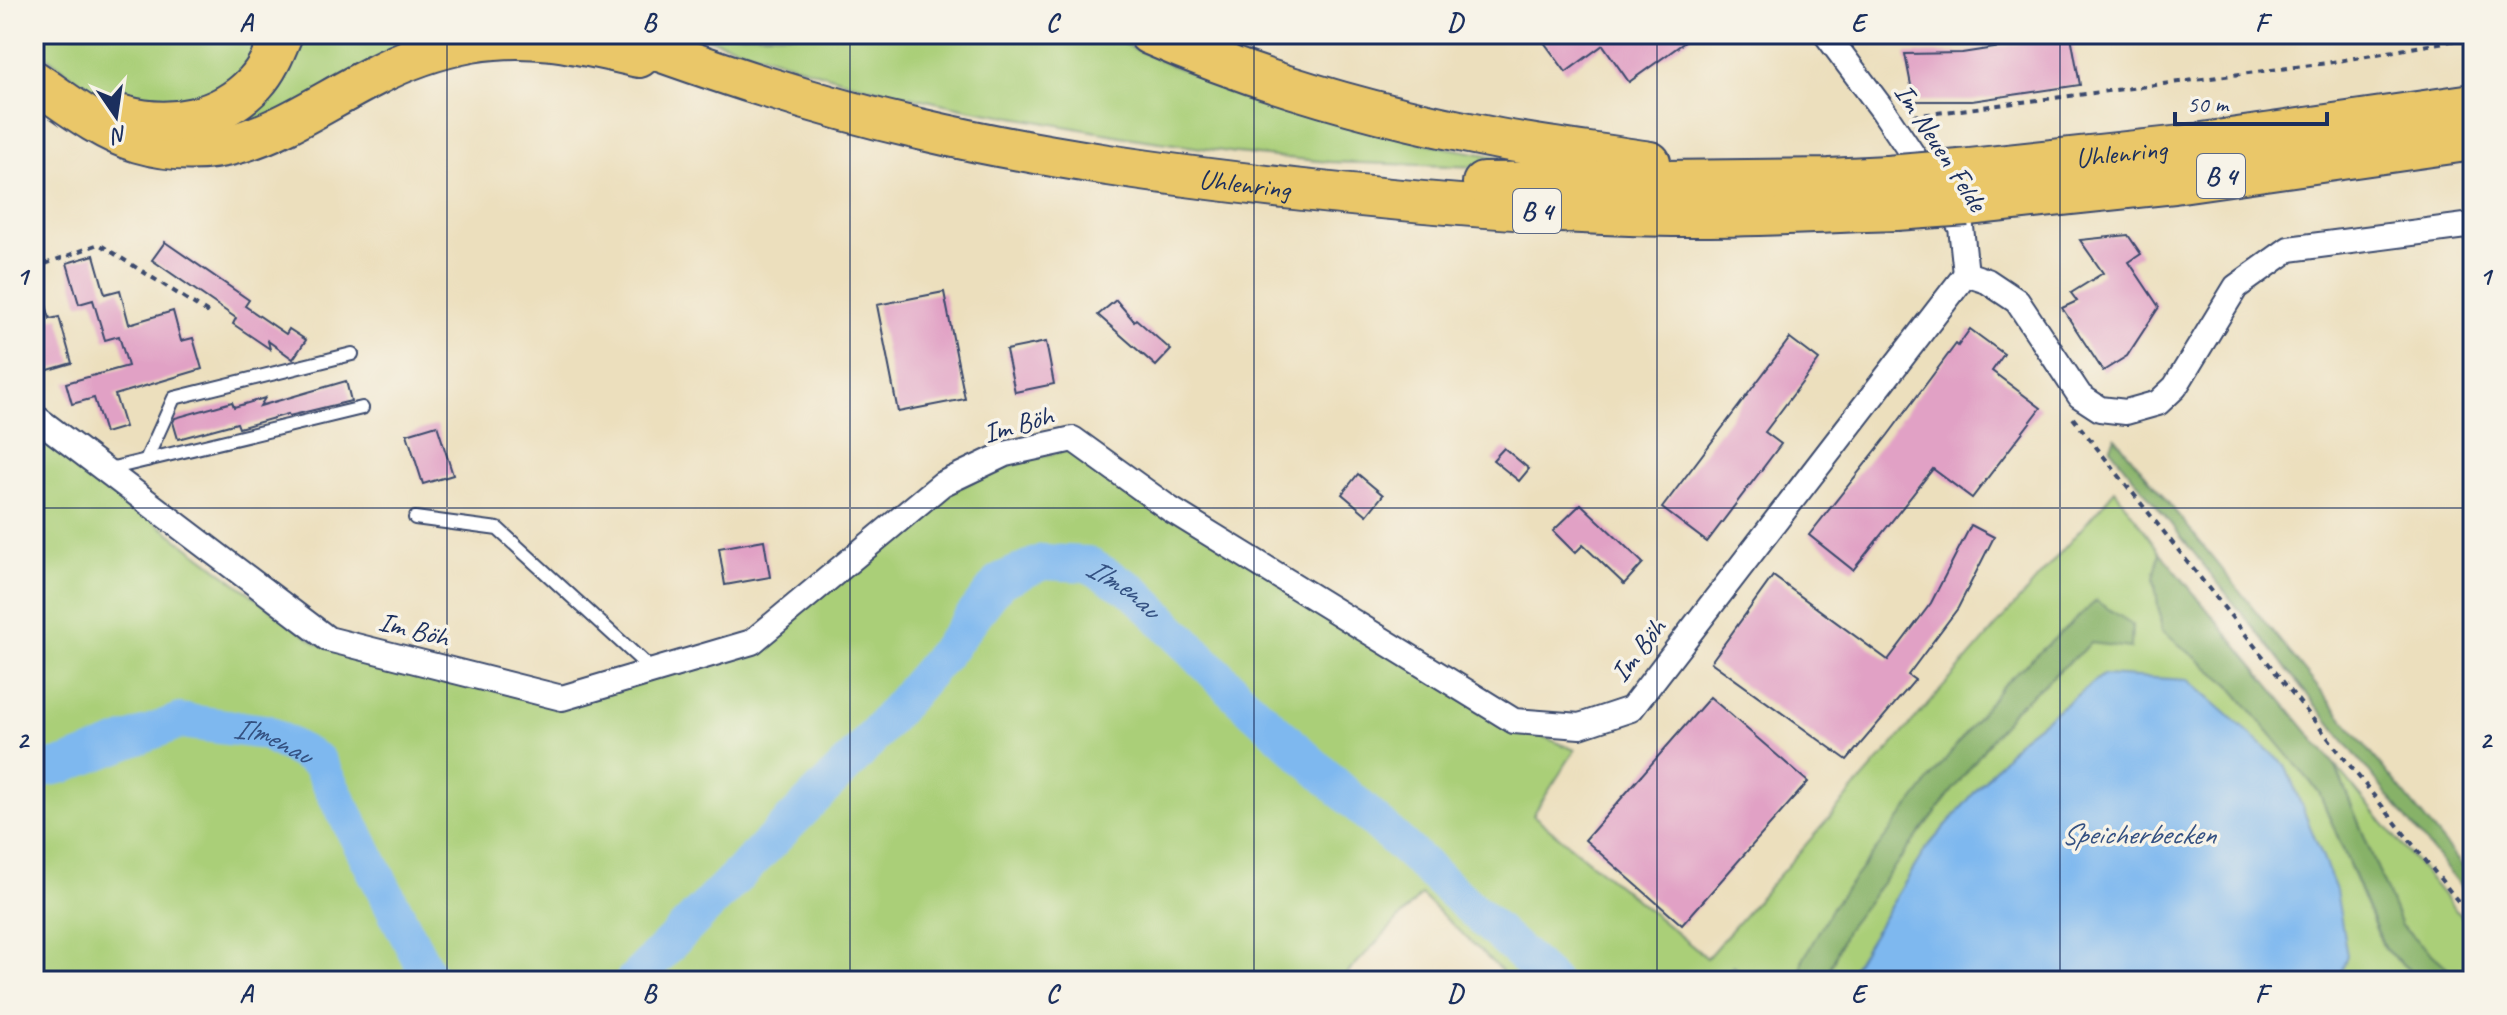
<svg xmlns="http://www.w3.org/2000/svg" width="2507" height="1015" font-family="Caveat,sans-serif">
<rect width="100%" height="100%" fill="#f7f3e8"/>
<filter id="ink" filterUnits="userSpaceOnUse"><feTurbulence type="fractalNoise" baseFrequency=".0125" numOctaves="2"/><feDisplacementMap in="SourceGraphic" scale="16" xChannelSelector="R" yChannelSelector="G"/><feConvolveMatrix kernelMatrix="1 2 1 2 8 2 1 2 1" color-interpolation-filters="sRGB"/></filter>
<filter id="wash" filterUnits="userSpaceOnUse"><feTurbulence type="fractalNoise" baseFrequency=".006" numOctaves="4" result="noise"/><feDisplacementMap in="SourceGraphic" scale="32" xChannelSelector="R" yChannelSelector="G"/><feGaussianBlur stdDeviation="1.8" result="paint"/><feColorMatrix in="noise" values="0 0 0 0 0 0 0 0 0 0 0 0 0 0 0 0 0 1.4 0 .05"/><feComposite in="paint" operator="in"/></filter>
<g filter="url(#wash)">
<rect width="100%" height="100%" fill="#ecdfbd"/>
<!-- green -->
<g fill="#aacf78" stroke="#627f6b" stroke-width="2">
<path d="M34,34H271L262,54L206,102C186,102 134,106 118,101C87,91 59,66 34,46Z"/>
<polygon points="293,34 454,34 258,129 173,132"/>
<polygon points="694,34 1103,34 1173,66 1254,97 1335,122 1448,148 1570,170 1329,162 1236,153 1132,138 967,109 862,86"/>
<polygon points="34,431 316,643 567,705 756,646 944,494 1006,466 1070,449 1490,714 1575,750 1533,815 1707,958 2115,490 2160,552 2154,578 2162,631 2229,684 2319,792 2384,949 2422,981 2338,981 2347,956 2103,675 2021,738 1925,850 1849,974 1848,981 1825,981 1846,930 2013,711 2091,643 2096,601 1802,962 1801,981 1749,981 1734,966 1718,981 1512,981 1421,895 1340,981 34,981"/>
<polygon points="2335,765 2473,931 2473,981 2462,981 2401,926"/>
</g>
<!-- forest -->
<g fill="#87b268" stroke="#517063" stroke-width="2">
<polygon points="2115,437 2473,879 2473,902 2110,448"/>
<polygon points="2160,552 2335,765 2401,926 2462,981 2422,981 2385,949 2319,792 2229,684 2162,631 2154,578"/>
<polygon points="2096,601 2132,624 2131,648 2091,643 2013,711 1846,930 1825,981 1801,981 1802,962 1832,907 2002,686"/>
</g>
<!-- water -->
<polygon fill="#7eb8ef" stroke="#4c74a6" stroke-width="2" points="2103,675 2188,680 2285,765 2336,890 2347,956 2338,981 1848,981 1849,974 1925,850 2021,738"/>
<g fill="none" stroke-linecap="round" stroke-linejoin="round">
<!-- river -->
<g stroke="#7eb8ef" stroke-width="36">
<path id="s1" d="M34,771L65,765L180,721L265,732L318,761L431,981"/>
<path id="s2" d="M633,981L857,755L944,654L1000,581L1043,562L1087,564L1134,591L1241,699L1551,981"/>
</g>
</g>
<g id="blocks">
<!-- building -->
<g fill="#e1a1c5">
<polygon points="1538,34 1696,34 1629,82 1603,45 1566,72"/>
<polygon points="2071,36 2080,85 1972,101 1914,101 1905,54 1962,53"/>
<polygon points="2128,235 2141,254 2129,262 2159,307 2127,356 2103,371 2062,308 2077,301 2071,293 2103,273 2080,240"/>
<polygon points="165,242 249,300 245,306 286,334 289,329 306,340 293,359 268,341 270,349 233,324 236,318 152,260"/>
<polygon points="94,255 105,294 120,290 129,324 173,311 181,341 193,338 202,369 115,395 125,427 105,433 94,398 72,404 66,383 128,366 119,336 105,340 93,300 79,304 67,263"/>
<polygon points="39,280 50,319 59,317 72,363 45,371 34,329 34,281"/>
<polygon points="944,292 965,399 898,412 877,305"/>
<polygon points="1116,300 1134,321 1136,319 1171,350 1156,366 1098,315"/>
<polygon points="1970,329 2004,354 1992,371 2041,408 1972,498 1933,469 1853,570 1809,535 1888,435 1956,344 1958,346"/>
<polygon points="1790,338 1819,360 1765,432 1781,444 1707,542 1662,508"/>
<polygon points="1046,342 1054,384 1015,392 1006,350"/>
<polygon points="346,381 351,401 289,416 288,414 239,428 237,423 178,439 173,422 175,418 232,402 234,407 265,398 260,406"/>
<polygon points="437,425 453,475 423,484 407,434"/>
<polygon points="1504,448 1529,469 1519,481 1493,460"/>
<polygon points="1358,474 1383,495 1367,515 1342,494"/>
<polygon points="1581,504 1643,563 1624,584 1583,545 1575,553 1553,531"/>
<polygon points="1971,525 1994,537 1958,608 1908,675 1915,680 1847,760 1711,662 1773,576 1888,660 1931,603"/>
<polygon points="764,540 770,577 725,585 719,548"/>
<polygon points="1710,697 1808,782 1682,925 1585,840"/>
</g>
</g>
</g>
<g filter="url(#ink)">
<use href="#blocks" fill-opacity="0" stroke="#3a496c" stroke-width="2"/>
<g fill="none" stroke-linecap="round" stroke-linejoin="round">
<defs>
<g id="service">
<polyline points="1830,40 1863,34"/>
<polyline points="146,460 174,398 352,354"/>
<polyline points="105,470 362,408"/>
<polyline points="415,518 498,529 653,671"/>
</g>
<g id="minor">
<polyline points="1826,34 1882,109 1961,227 1966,274 1987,281 2017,301 2080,396 2100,409 2126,412 2158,403 2175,387 2236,287 2289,249 2473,225"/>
<polyline points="34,416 328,639 562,698 752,642 942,484 1005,454 1073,439 1170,509 1514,721 1580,726 1631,709 1966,274"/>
</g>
<g id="trunk">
<path id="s3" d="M612,34C713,71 814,105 919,129C1042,158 1168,175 1294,189C1420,203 1546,214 1673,216C1747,217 1822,212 1896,210"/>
<path d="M1149,34C1260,83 1379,116 1499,139C1549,148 1599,154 1650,162"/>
<path d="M34,81C65,102 101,131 138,142C234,170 295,116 374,76C404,60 439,48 471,42C532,31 580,44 639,57"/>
<path d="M123,116C170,129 220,120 255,83C268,69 275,51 282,34"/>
<path id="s4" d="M1960,170L2182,146L2473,104"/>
<polyline points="1483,183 1829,179 1887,176"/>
<polyline points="1967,205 2174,183 2473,140"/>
</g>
</defs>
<!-- service casing -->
<use href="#service" stroke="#3a496c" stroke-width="16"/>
<!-- minor casing -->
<use href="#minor" stroke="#3a496c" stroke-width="28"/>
<!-- trunk casing -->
<use href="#trunk" stroke="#3a496c" stroke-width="44"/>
<!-- path -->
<g stroke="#3a496c" stroke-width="4" stroke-dasharray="6 6" stroke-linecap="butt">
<polyline points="1913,116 2327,63 2473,37"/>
<polyline points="34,268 99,244 210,314"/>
<polyline points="2073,418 2473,920"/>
</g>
<!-- service -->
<use href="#service" stroke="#fff" stroke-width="12"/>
<!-- minor -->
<use href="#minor" stroke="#fff" stroke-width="24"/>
<!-- trunk -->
<use href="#trunk" stroke="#eac769" stroke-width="40"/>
<defs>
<g id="trunk-bridge">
<polyline points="1887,176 1960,170"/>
<polyline points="1896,210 1967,205"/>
</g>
</defs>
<!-- trunk-bridge casing -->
<use href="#trunk-bridge" stroke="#3a496c" stroke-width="44" stroke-linecap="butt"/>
<!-- trunk-bridge -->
<use href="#trunk-bridge" stroke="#eac769" stroke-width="40"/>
</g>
</g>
<!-- grid -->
<path fill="none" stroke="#1b2f5e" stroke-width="2" stroke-opacity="0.55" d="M447,34V981M850,34V981M1254,34V981M1657,34V981M2060,34V981M34,508H2473"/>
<g text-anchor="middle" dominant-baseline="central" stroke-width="7" stroke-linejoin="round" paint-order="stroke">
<!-- shield labels -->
<g fill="#f7f3e8" stroke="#5d6a87" stroke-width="2">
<rect x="2197" y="154" width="48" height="44" rx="6"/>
<rect x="1513" y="189" width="48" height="44" rx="6"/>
</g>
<g font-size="26" font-weight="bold" fill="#1b2f5e">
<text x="2221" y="176">B 4</text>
<text x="1537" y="211">B 4</text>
</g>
<!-- street labels -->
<g font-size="28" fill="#1b2f5e" stroke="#f7f3e8">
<text transform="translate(1941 147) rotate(57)">Im Neuen Felde</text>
<text stroke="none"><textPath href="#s4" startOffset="162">Uhlenring</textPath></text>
<text stroke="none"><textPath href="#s3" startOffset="652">Uhlenring</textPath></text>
<text transform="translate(1018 424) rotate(-16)">Im Böh</text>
<text transform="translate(414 629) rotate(14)">Im Böh</text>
<text transform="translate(1638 650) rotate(-52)">Im Böh</text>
</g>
<!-- water labels -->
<g font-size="30" font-style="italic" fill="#345182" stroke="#f7f3e8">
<text stroke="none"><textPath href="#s2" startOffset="678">Ilmenau</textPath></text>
<text stroke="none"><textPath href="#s1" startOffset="250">Ilmenau</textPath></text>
<text x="2138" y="834">Speicherbecken</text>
</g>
</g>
<!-- margin -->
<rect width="2507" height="1015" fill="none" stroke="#f7f3e8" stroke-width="88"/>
<!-- north arrow -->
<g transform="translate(116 116) rotate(167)" stroke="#f7f3e8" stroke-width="6" paint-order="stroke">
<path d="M0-6L14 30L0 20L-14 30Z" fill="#1b2f5e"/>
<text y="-12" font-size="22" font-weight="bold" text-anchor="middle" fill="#1b2f5e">N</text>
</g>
<!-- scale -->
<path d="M2175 112v12h152v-12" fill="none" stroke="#1b2f5e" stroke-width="4"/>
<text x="2187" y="112" font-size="24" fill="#1b2f5e" stroke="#f7f3e8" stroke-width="6" paint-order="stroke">50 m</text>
<rect x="44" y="44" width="2419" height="927" fill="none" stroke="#1b2f5e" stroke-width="3"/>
<g font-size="26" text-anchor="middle" font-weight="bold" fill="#1b2f5e">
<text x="246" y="31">A</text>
<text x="649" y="31">B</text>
<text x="1052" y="31">C</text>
<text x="1455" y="31">D</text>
<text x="1858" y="31">E</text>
<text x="2261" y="31">F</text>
<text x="22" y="285">1</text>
<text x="2485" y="285">1</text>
<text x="22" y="748">2</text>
<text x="2485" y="748">2</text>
<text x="246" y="1002">A</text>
<text x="649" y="1002">B</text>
<text x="1052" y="1002">C</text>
<text x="1455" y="1002">D</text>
<text x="1858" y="1002">E</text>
<text x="2261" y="1002">F</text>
</g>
</svg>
